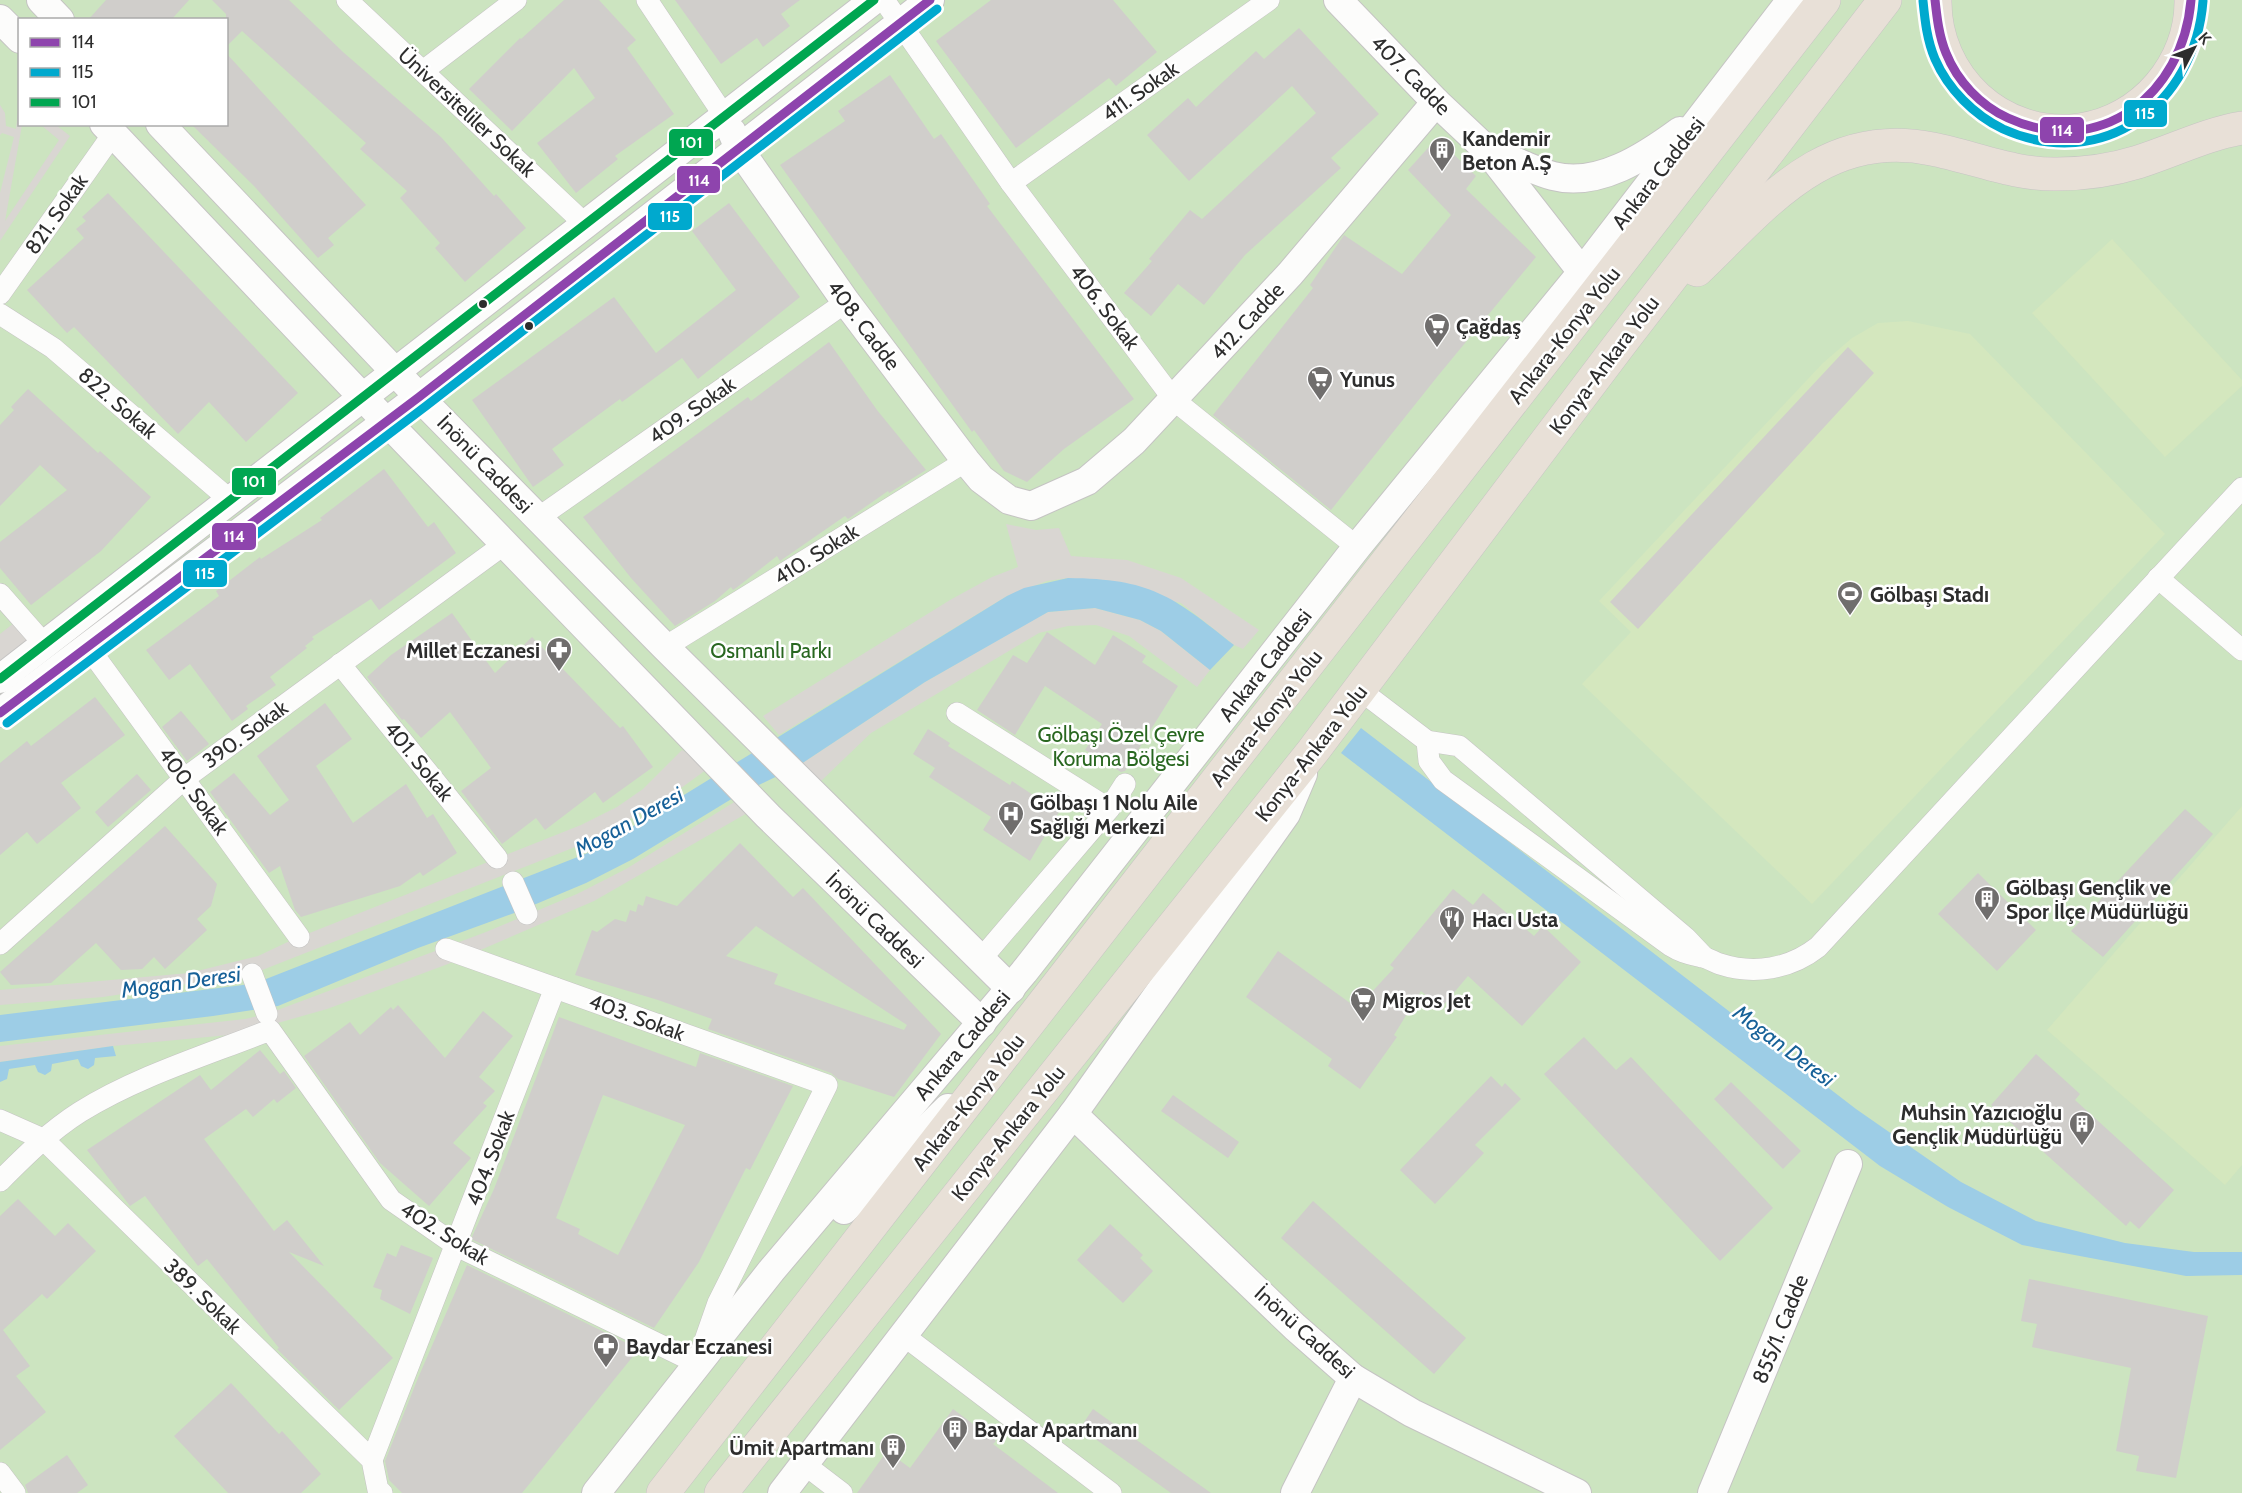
<svg xmlns="http://www.w3.org/2000/svg" width="2242" height="1493" font-family="Cabin,sans-serif">
<rect width="100%" height="100%" fill="#ebe8e4"/>
<!-- green -->
<path fill="#cce4c0" fill-rule="evenodd" d="M0,0H2242V1493H0ZM20,20H226V124H20Z"/>
<!-- pitch -->
<g fill="#d4e7be">
<polygon points="2112,239 2242,380 2242,386 2165,457 2032,313"/>
<polygon points="1908,321 1970,334 2165,534 1812,904 1582,684 1631,632 1599,601 1823,363 1852,338 1878,323"/>
<polygon points="2242,806 2242,1165 2225,1185 2047,1030"/>
</g>
<!-- plaza -->
<g fill="#d9d6d2">
<polygon points="19,104 20,124 22,125 5,221 59,140 41,125 56,125 70,136 0,241 0,193 14,137 2,133 0,135 0,105 5,113 6,126 16,129"/>
<polygon points="1006,524 1036,530 1059,528 1071,556 1127,560 1181,578 1259,630 1243,649 1234,645 1181,603 1068,578 1047,581 1007,596 779,735 763,716 950,600 992,577 1018,567"/>
<polygon points="1095,608 1140,620 1161,631 1210,670 1197,687 1129,636 1096,625 1068,626 1039,633 871,733 820,782 798,766 925,682 1031,621 1048,612"/>
<polygon points="14,623 28,641 0,662 0,634"/>
<polygon points="682,750 710,767 666,799 593,840 252,974 103,997 0,1005 0,990 189,973 258,956 292,940 581,825 617,807 643,789"/>
<polygon points="736,801 749,812 594,901 448,964 327,1009 239,1034 113,1046 0,1062 0,1046 245,1019 267,1014 486,932 577,894 626,869"/>
</g>
<!-- water -->
<g fill="#9dcde6">
<path d="M1068,578C1151,579 1171,595 1234,645L1210,670L1161,631L1140,620L1095,608L1048,612L925,682L798,766L738,795L633,859L586,883L517,912L418,948L278,1006L213,1016L0,1042V1015L243,985L266,979L593,851L1007,596L1024,588Z"/>
<polygon points="1361,728 1856,1109 1961,1182 2036,1221 2125,1243 2194,1252 2242,1252 2242,1275 2186,1276 2022,1245 1948,1207 1880,1166 1341,753"/>
<polygon points="113,1046 116,1056 95,1058 94,1065 88,1069 81,1066 78,1059 52,1064 51,1071 45,1075 38,1072 35,1065 9,1069 7,1079 0,1082 0,1062"/>
</g>
<!-- building -->
<g fill="#d0cecb" fill-rule="evenodd">
<polygon points="106,0 189,0 171,20 88,20"/>
<polygon points="212,0 289,0 343,52 441,137 494,196 496,194 526,228 465,282 435,248 440,243 400,198 407,191 360,149 366,143 242,31 226,47 226,14"/>
<polygon points="564,0 599,0 636,40 627,48 674,114 615,156 618,159 576,193 537,143 595,98 574,68 512,131 469,89 520,38 521,39"/>
<polygon points="675,0 800,0 781,14 790,26 763,47 757,38 721,64"/>
<polygon points="991,0 1113,0 1157,52 1116,86 1109,78 1016,148 936,41"/>
<polygon points="1299,28 1379,114 1331,158 1341,168 1245,255 1204,305 1178,284 1151,316 1124,293 1152,261 1149,259 1190,210 1202,219 1316,113 1292,86 1189,181 1147,135 1188,98 1196,107 1256,51 1264,59"/>
<polygon points="226,53 366,205 328,238 334,245 318,258 254,186 191,124 226,124"/>
<polygon points="890,75 934,139 941,134 990,204 987,206 1134,399 1064,449 1027,482 1004,471 974,430 972,432 780,165 845,121 838,111"/>
<polygon points="1437,138 1476,176 1466,189 1536,257 1437,377 1331,510 1213,415 1313,288 1310,285 1344,235 1402,274 1451,215 1408,170"/>
<polygon points="108,193 298,393 246,442 209,402 178,434 74,327 67,333 27,290 84,238 76,229 86,221 82,217"/>
<polygon points="729,203 800,297 698,379 682,358 622,402 620,399 552,449 564,465 533,487 472,400 614,297 656,353 736,290 692,231"/>
<polygon points="829,342 877,410 926,470 889,493 888,491 848,519 845,516 780,561 777,556 736,588 733,590 731,587 715,601 675,626 631,578 583,517 748,397 751,401"/>
<polygon points="1848,347 1874,373 1638,629 1610,602"/>
<polygon points="28,389 98,453 100,451 151,497 101,551 31,605 0,568 0,542 67,490 40,465 0,506 0,425 14,410 11,407"/>
<polygon points="384,469 428,527 434,522 456,553 379,610 371,599 312,637 314,639 305,646 307,648 270,677 276,685 246,706 248,709 232,721 190,664 169,680 146,650 219,596 216,591 260,557 261,559 322,520 320,518"/>
<polygon points="452,613 495,673 532,637 620,728 623,726 653,767 603,803 595,792 545,830 536,818 502,844 461,791 491,768 450,712 421,738 404,719 402,720 367,677 391,655"/>
<polygon points="1047,632 1095,665 1113,635 1146,656 1142,662 1178,686 1125,771 1121,772 1085,750 1102,724 1045,686 1015,735 977,710 1013,655 1027,663"/>
<polygon points="95,697 125,735 61,783 81,808 37,844 27,832 0,855 0,763 27,741 31,746"/>
<polygon points="325,703 352,739 316,766 353,823 406,784 427,818 433,814 457,853 423,876 420,872 400,886 301,917 295,910 280,866 269,873 210,792 234,773 270,815 289,800 257,756"/>
<polygon points="181,711 209,744 187,761 162,727"/>
<polygon points="928,729 950,743 948,746 1010,785 1012,781 1059,812 1030,861 983,830 991,817 929,777 935,768 913,754"/>
<polygon points="137,774 151,790 108,827 95,812"/>
<polygon points="2185,809 2213,834 2103,957 2071,931"/>
<polygon points="165,826 217,884 211,906 197,919 207,930 165,969 154,957 142,969 121,970 96,943 51,983 11,985 0,972"/>
<path d="M740,843L793,897L803,888L941,1034L894,1097L838,1079L831,1073L708,1029L712,1019L658,1000L575,975L592,930L597,932L615,919L626,922L630,910L636,912L638,904L643,906L646,896L677,906ZM756,926L907,1025L904,1030L774,984L778,974L726,956Z"/>
<polygon points="1978,873 2036,930 1997,971 1938,914"/>
<polygon points="1453,889 1473,905 1483,893 1534,936 1543,926 1581,962 1522,1026 1468,976 1441,1008 1421,991 1394,1035 1397,1037 1360,1089 1328,1066 1332,1059 1246,997 1278,951 1357,1008 1394,968 1390,965"/>
<polygon points="398,1005 445,1058 483,1011 513,1036 479,1077 495,1091 483,1103 487,1106 453,1143 471,1158 429,1206 380,1163 304,1056 350,1022 360,1035 391,1007 393,1010"/>
<path d="M559,1017L696,1067L700,1053L793,1086L750,1170L746,1168L699,1262L654,1328L471,1239L494,1189ZM603,1095L685,1125L618,1255L578,1234L580,1229L556,1218Z"/>
<polygon points="1584,1037 1616,1070 1631,1057 1773,1208 1720,1261 1544,1074"/>
<polygon points="260,1050 280,1074 284,1071 296,1088 277,1103 274,1099 253,1117 246,1109 204,1139 274,1231 287,1220 324,1266 289,1252 393,1358 339,1410 277,1349 279,1348 207,1259 198,1266 145,1196 130,1206 87,1150 200,1075 211,1090"/>
<polygon points="2036,1054 2080,1094 2075,1100 2174,1190 2139,1229 2130,1221 2126,1226 1991,1105"/>
<polygon points="1491,1076 1502,1087 1505,1083 1521,1099 1475,1145 1484,1153 1435,1204 1400,1170"/>
<polygon points="1731,1082 1801,1151 1783,1169 1714,1099"/>
<polygon points="1173,1095 1239,1142 1228,1158 1161,1111"/>
<polygon points="18,1199 55,1236 68,1223 96,1251 47,1299 42,1294 3,1330 30,1366 16,1376 46,1412 0,1450 0,1216"/>
<polygon points="1313,1201 1466,1338 1434,1374 1281,1238"/>
<polygon points="1110,1224 1143,1255 1140,1258 1153,1271 1123,1303 1077,1260"/>
<polygon points="401,1245 433,1258 410,1314 380,1299 382,1290 373,1287 387,1253 396,1257"/>
<polygon points="467,1265 639,1349 522,1493 402,1493 389,1480 385,1461 418,1378"/>
<polygon points="2029,1279 2208,1316 2176,1478 2136,1471 2139,1456 2116,1451 2131,1368 2032,1347 2037,1324 2021,1321"/>
<polygon points="231,1383 279,1434 282,1431 321,1474 301,1493 228,1493 174,1436"/>
<polygon points="953,1409 996,1441 993,1444 1058,1493 857,1493 887,1451 910,1468"/>
<polygon points="1093,1409 1211,1493 1171,1493 1080,1428"/>
<polygon points="67,1455 88,1485 77,1493 28,1493 25,1485"/>
</g>
<g fill="none" stroke-linecap="round" stroke-linejoin="round">
<defs>
<g id="street">
<polyline points="347,0 586,225"/>
<polyline points="647,0 725,117"/>
<polyline points="884,0 1011,183 1174,400 1357,547"/>
<polyline points="423,71 516,0"/>
<polyline points="1011,183 1269,0"/>
<polyline points="0,294 113,134"/>
<polyline points="0,314 53,348 230,500"/>
<polyline points="538,518 846,302"/>
<polyline points="2158,578 2242,650"/>
<polyline points="0,594 45,645"/>
<polyline points="88,647 299,937"/>
<polyline points="665,647 966,461"/>
<polyline points="340,664 497,858"/>
<polyline points="1360,690 1427,741 1459,746 1686,938 1704,957"/>
<polyline points="957,713 1109,809"/>
<path d="M1427,741L1429,761L1443,780L1671,946C1682,953 1690,954 1702,957C1708,958 1714,962 1720,964C1754,975 1790,969 1818,947L2242,488"/>
<polyline points="513,882 527,914"/>
<polyline points="0,944 185,778 506,543"/>
<polyline points="981,959 1109,809 1125,784"/>
<polyline points="252,974 267,1014"/>
<polyline points="0,1120 43,1139 372,1460 378,1490 382,1493"/>
<path d="M0,1181C25,1156 50,1131 80,1112C138,1076 207,1055 270,1030L391,1200L457,1246L697,1363L718,1303L827,1085L446,949"/>
<polyline points="903,1335 1111,1493"/>
<polyline points="372,1460 555,988"/>
<polyline points="804,1464 842,1493"/>
<polyline points="0,1473 15,1493"/>
</g>
<g id="secondary">
<polyline points="41,0 60,20"/>
<polyline points="1338,0 1436,102 1486,149 1582,272"/>
<polyline points="0,19 20,39"/>
<polyline points="104,124 350,384 768,816 982,1023"/>
<polyline points="160,124 419,397 665,647 1011,989"/>
<polyline points="732,132 739,149 846,302 966,461 981,479 1009,500 1031,506 1087,481 1134,441 1290,274 1436,102"/>
<path d="M1488,149C1509,158 1531,170 1553,176C1598,188 1646,156 1680,131"/>
<polyline points="0,679 874,0"/>
<polyline points="0,713 419,397 930,0"/>
<polyline points="1073,1114 1295,1327 1353,1378 1412,1413 1577,1493"/>
<polyline points="844,1210 948,1108"/>
<polyline points="596,1493 771,1271 1024,972 1357,547 1582,272 1791,0"/>
<polyline points="782,1493 1073,1114 1286,814 1303,774"/>
<polyline points="1295,1493 1353,1378"/>
<polyline points="1712,1493 1848,1164"/>
</g>
<g id="highway">
<path d="M1935,0C1934,77 2000,140 2079,130C2143,122 2192,63 2191,0"/>
<path d="M1697,270C1767,203 1825,127 1932,149C1973,157 2014,175 2057,174C2084,174 2112,170 2138,162C2173,151 2206,134 2242,128"/>
<polyline points="663,1493 1824,0"/>
<polyline points="721,1493 1313,751 1620,344 1885,0"/>
</g>
</defs>
<!-- street casing -->
<use href="#street" stroke="#c5c4c3" stroke-width="22"/>
<!-- secondary casing -->
<use href="#secondary" stroke="#c5c4c3" stroke-width="30"/>
<!-- highway casing -->
<use href="#highway" stroke="#c6c5c3" stroke-width="34"/>
<!-- street -->
<use href="#street" stroke="#fcfcfb" stroke-width="21"/>
<!-- secondary -->
<use href="#secondary" stroke="#fcfcfb" stroke-width="28"/>
<!-- highway -->
<use href="#highway" stroke="#e8e0d7" stroke-width="33"/>
<defs>
<g id="bus-1">
<path d="M1935,0C1937,18 1939,36 1946,53C1957,81 1981,106 2008,118C2100,160 2183,95 2191,0"/>
<polyline points="0,713 419,397 930,0"/>
</g>
<g id="bus-2">
<path d="M1923,1C1925,21 1927,40 1935,59C1948,89 1974,115 2003,129C2103,174 2195,104 2203,1"/>
<polyline points="7,723 426,406 937,9"/>
</g>
<polyline id="bus-3" points="0,679 874,0"/>
</defs>
<!-- bus-1 casing -->
<use href="#bus-1" stroke="#fff" stroke-width="14"/>
<!-- bus-2 casing -->
<use href="#bus-2" stroke="#fff" stroke-width="14"/>
<!-- bus-3 casing -->
<use href="#bus-3" stroke="#fff" stroke-width="14"/>
<!-- bus-1 -->
<use href="#bus-1" stroke="#8e44ad" stroke-width="9"/>
<!-- bus-2 -->
<use href="#bus-2" stroke="#00a9ce" stroke-width="9"/>
<!-- bus-3 -->
<use href="#bus-3" stroke="#00a651" stroke-width="9"/>
</g>
<!-- icons -->
<defs>
<symbol id="building-pin" viewBox="-11 -11 22 30"><path d="M0 17L-7.5 6A9.5 9.5 0 1 1 7.5 6Z" fill="#706e6d" stroke="#fff"/><path d="M-4-6H4V6H1V3H-1V6H-4ZM-2.5-4.3h1.7v1.8h-1.7ZM.8-4.3h1.7v1.8H.8ZM-2.5-1h1.7V.8h-1.7ZM.8-1h1.7V.8H.8Z" fill="#fff"/></symbol>
<symbol id="supermarket-pin" viewBox="-11 -11 22 30"><path d="M0 17L-7.5 6A9.5 9.5 0 1 1 7.5 6Z" fill="#706e6d" stroke="#fff"/><path d="M-6-5.5h2.5l.6 2H6L4.5 2H-2.5L-4.4-4H-6ZM-1.5 3.2a1.3 1.3 0 1 0 .1 0ZM3 3.2a1.3 1.3 0 1 0 .1 0Z" fill="#fff"/></symbol>
<symbol id="stadium-pin" viewBox="-11 -11 22 30"><path d="M0 17L-7.5 6A9.5 9.5 0 1 1 7.5 6Z" fill="#706e6d" stroke="#fff"/><path d="M0-5a6.5 5 0 1 0 0 10a6.5 5 0 1 0 0-10ZM-3.5-1.8h7v3.6h-7Z" fill="#fff"/></symbol>
<symbol id="pharmacy-pin" viewBox="-11 -11 22 30"><path d="M0 17L-7.5 6A9.5 9.5 0 1 1 7.5 6Z" fill="#706e6d" stroke="#fff"/><path d="M-2-6h4v4h4v4h-4v4h-4v-4h-4v-4h4Z" fill="#fff"/></symbol>
<symbol id="hospital-pin" viewBox="-11 -11 22 30"><path d="M0 17L-7.5 6A9.5 9.5 0 1 1 7.5 6Z" fill="#706e6d" stroke="#fff"/><path d="M-5-5h3v3.5h4V-5h3V5h-3V1.5h-4V5h-3Z" fill="#fff"/></symbol>
<symbol id="restaurant-pin" viewBox="-11 -11 22 30"><path d="M0 17L-7.5 6A9.5 9.5 0 1 1 7.5 6Z" fill="#706e6d" stroke="#fff"/><path d="M-5-6h1v4h1v-4h1v4h1v-4h1v5L-1.5 .5V6h-2V.5L-5-1ZM5-6V6H3V1.5H1.5Q1.5-4 5-6Z" fill="#fff"/></symbol>
</defs>
<g fill-rule="evenodd">
<use href="#building-pin" x="1427" y="135" width="30" height="40"/>
<use href="#supermarket-pin" x="1422" y="311" width="30" height="40"/>
<use href="#supermarket-pin" x="1305" y="364" width="30" height="40"/>
<use href="#stadium-pin" x="1835" y="579" width="30" height="40"/>
<use href="#pharmacy-pin" x="544" y="635" width="30" height="40"/>
<use href="#hospital-pin" x="996" y="799" width="30" height="40"/>
<use href="#building-pin" x="1972" y="884" width="30" height="40"/>
<use href="#restaurant-pin" x="1437" y="904" width="30" height="40"/>
<use href="#supermarket-pin" x="1348" y="985" width="30" height="40"/>
<use href="#building-pin" x="2067" y="1109" width="30" height="40"/>
<use href="#pharmacy-pin" x="591" y="1331" width="30" height="40"/>
<use href="#building-pin" x="940" y="1414" width="30" height="40"/>
<use href="#building-pin" x="878" y="1432" width="30" height="40"/>
</g>
<!-- markers -->
<g fill="#2d2d2d" stroke="#fff" stroke-width="2">
<circle cx="483" cy="304" r="5"/>
<circle cx="529" cy="326" r="5"/>
</g>
<g text-anchor="middle" dominant-baseline="central" stroke-width="5" stroke-linejoin="round" paint-order="stroke">
<!-- street labels -->
<g font-size="21" fill="#2d2d2d" stroke="#fff">
<text transform="translate(1411 75) rotate(45)">407. Cadde</text>
<text transform="translate(1140 91) rotate(-35)">411. Sokak</text>
<text transform="translate(467 112) rotate(43)">Üniversiteliler Sokak</text>
<text transform="translate(1658 173) rotate(-52)">Ankara Caddesi</text>
<text transform="translate(56 214) rotate(-55)">821. Sokak</text>
<text transform="translate(1105 307) rotate(53)">406. Sokak</text>
<text transform="translate(1247 321) rotate(-47)">412. Cadde</text>
<text transform="translate(864 325) rotate(53)">408. Cadde</text>
<text transform="translate(1564 335) rotate(-52)">Ankara-Konya Yolu</text>
<text transform="translate(1604 365) rotate(-53)">Konya-Ankara Yolu</text>
<text transform="translate(118 403) rotate(41)">822. Sokak</text>
<text transform="translate(692 410) rotate(-35)">409. Sokak</text>
<text transform="translate(485 464) rotate(46)">İnönü Caddesi</text>
<text transform="translate(816 554) rotate(-32)">410. Sokak</text>
<text transform="translate(1265 665) rotate(-52)">Ankara Caddesi</text>
<text transform="translate(1266 718) rotate(-52)">Ankara-Konya Yolu</text>
<text transform="translate(245 734) rotate(-36)">390. Sokak</text>
<text transform="translate(1311 753) rotate(-52)">Konya-Ankara Yolu</text>
<text transform="translate(419 761) rotate(51)">401. Sokak</text>
<text transform="translate(194 791) rotate(54)">400. Sokak</text>
<text transform="translate(875 920) rotate(44)">İnönü Caddesi</text>
<text transform="translate(637 1017) rotate(20)">403. Sokak</text>
<text transform="translate(962 1045) rotate(-50)">Ankara Caddesi</text>
<text transform="translate(968 1102) rotate(-52)">Ankara-Konya Yolu</text>
<text transform="translate(1008 1133) rotate(-51)">Konya-Ankara Yolu</text>
<text transform="translate(490 1158) rotate(-69)">404. Sokak</text>
<text transform="translate(445 1233) rotate(32)">402. Sokak</text>
<text transform="translate(203 1296) rotate(44)">389. Sokak</text>
<text transform="translate(1780 1329) rotate(-68)">855/1. Cadde</text>
<text transform="translate(1305 1332) rotate(42)">İnönü Caddesi</text>
</g>
<!-- poi labels -->
<g font-size="21" font-weight="bold" fill="#2d2d2d" stroke="#fff" text-anchor="start">
<text x="1462" y="138">Kandemir<tspan x="1462" dy="24">Beton A.Ş</tspan></text>
<text x="1456" y="326">Çağdaş</text>
<text x="1340" y="379">Yunus</text>
<text x="1870" y="594">Gölbaşı Stadı</text>
<text x="540" y="650" text-anchor="end">Millet Eczanesi</text>
<text x="1030" y="802">Gölbaşı 1 Nolu Aile<tspan x="1030" dy="24">Sağlığı Merkezi</tspan></text>
<text x="2006" y="887">Gölbaşı Gençlik ve<tspan x="2006" dy="24">Spor İlçe Müdürlüğü</tspan></text>
<text x="1472" y="919">Hacı Usta</text>
<text x="1382" y="1000">Migros Jet</text>
<text x="2062" y="1112" text-anchor="end">Muhsin Yazıcıoğlu<tspan x="2062" dy="24">Gençlik Müdürlüğü</tspan></text>
<text x="626" y="1346">Baydar Eczanesi</text>
<text x="974" y="1429">Baydar Apartmanı</text>
<text x="874" y="1447" text-anchor="end">Ümit Apartmanı</text>
</g>
<!-- park labels -->
<g font-size="21" fill="#296720" stroke="#fff">
<text x="771" y="650">Osmanlı Parkı</text>
<text x="1121" y="734">Gölbaşı Özel Çevre<tspan x="1121" dy="24">Koruma Bölgesi</tspan></text>
</g>
<!-- water labels -->
<g font-size="22" font-style="italic" fill="#176198" stroke="#fff">
<text transform="translate(629 822) rotate(-29)">Mogan Deresi</text>
<text transform="translate(181 982) rotate(-8)">Mogan Deresi</text>
<text transform="translate(1784 1046) rotate(37)">Mogan Deresi</text>
</g>
</g>
<g stroke="#fff" stroke-width="2">
<rect x="2123" y="99" width="45" height="29" rx="6" fill="#00a9ce"/>
<rect x="2039" y="116" width="46" height="28" rx="6" fill="#8e44ad"/>
<rect x="668" y="128" width="46" height="29" rx="6" fill="#00a651"/>
<rect x="676" y="165" width="45" height="29" rx="6" fill="#8e44ad"/>
<rect x="647" y="202" width="46" height="29" rx="6" fill="#00a9ce"/>
<rect x="231" y="467" width="46" height="29" rx="6" fill="#00a651"/>
<rect x="211" y="522" width="46" height="29" rx="6" fill="#8e44ad"/>
<rect x="182" y="559" width="46" height="29" rx="6" fill="#00a9ce"/>
</g>
<g font-size="16" text-anchor="middle" font-weight="bold" fill="#fff">
<text x="2145" y="119">115</text>
<text x="2062" y="136">114</text>
<text x="691" y="148">101</text>
<text x="699" y="186">114</text>
<text x="670" y="222">115</text>
<text x="254" y="487">101</text>
<text x="234" y="542">114</text>
<text x="205" y="579">115</text>
</g>
<!-- legend -->
<rect x="18" y="18" width="210" height="108" fill="#ffffff" stroke="#ababab" stroke-width="1.5"/>
<rect x="30" y="38" width="30" height="9" fill="#8e44ad" stroke="#ababab" stroke-width="1.5"/>
<text x="72" y="48" font-size="18" fill="#2d2d2d">114</text>
<rect x="30" y="68" width="30" height="9" fill="#00a9ce" stroke="#ababab" stroke-width="1.5"/>
<text x="72" y="78" font-size="18" fill="#2d2d2d">115</text>
<rect x="30" y="98" width="30" height="9" fill="#00a651" stroke="#ababab" stroke-width="1.5"/>
<text x="72" y="108" font-size="18" fill="#2d2d2d">101</text>
<!-- north arrow -->
<g transform="translate(2194 48) rotate(48)" stroke="#ffffff" stroke-width="4.5" paint-order="stroke">
<path d="M0-4.5L10 22L0 15L-10 22Z" fill="#2d2d2d"/>
<text y="-9" font-size="16" font-weight="bold" text-anchor="middle" fill="#2d2d2d">K</text>
</g>
</svg>
